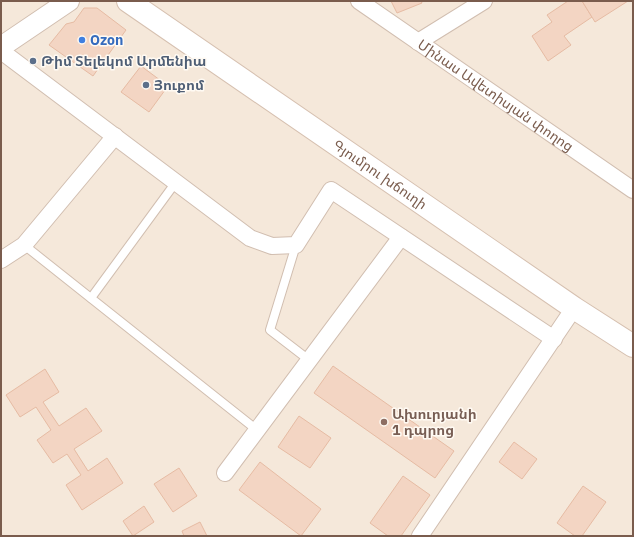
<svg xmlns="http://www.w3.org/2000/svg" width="634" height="537" font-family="'IBM Plex Sans','Noto Sans Armenian',sans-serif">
<rect width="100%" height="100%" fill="#fdf6ec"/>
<!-- residential -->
<rect fill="#f5e8da" x="1" y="1" width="632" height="535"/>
<!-- building -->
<g fill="#f3d5c3" stroke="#e6bba3">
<polygon points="391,1 421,1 422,3 397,13"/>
<polygon points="568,1 582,1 592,17 564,36 571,45 548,61 532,36 552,22 547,15"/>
<polygon points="582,1 628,1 595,22"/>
<polygon points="84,8 97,8 126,30 93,76 49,45 66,24 74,22"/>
<polygon points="141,66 168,86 149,112 121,92"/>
<polygon points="333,366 454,451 435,478 314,393"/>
<polygon points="45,369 59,392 43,402 59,426 86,408 102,431 74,449 88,471 107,458 123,483 82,510 66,485 81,475 67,454 53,463 37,440 51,430 36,407 20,417 6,395"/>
<polygon points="299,416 331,438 310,468 278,447"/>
<polygon points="514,442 537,459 522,479 499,462"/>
<polygon points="260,462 321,509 301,536 239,490"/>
<polygon points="179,468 197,496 173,512 154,484"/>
<polygon points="403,476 430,495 401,536 388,536 370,523"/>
<polygon points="583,486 606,502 582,536 575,536 557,523"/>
<polygon points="144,506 154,522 133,536 123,521"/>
<polygon points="200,522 207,536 184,536 182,531"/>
</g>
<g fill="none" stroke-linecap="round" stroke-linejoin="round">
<defs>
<g id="service">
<polyline points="24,245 257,430"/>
<polyline points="296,245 270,330 309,360"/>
<polyline points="91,298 176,182"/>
</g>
<g id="minor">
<path id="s1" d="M359,1L633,190"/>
<polyline points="418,42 484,1"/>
<polyline points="1,51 250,238 272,246 296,245 331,190 554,339"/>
<polyline points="1,260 24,245 115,136"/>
<polyline points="225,473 401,237"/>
<polyline points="420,536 574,308"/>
</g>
<polyline id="tertiary" points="1,47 69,1"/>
<g id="secondary">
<path id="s2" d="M128,1L574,308L633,346"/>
</g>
</defs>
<!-- service casing -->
<use href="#service" stroke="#d1beb0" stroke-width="10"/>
<!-- minor casing -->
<use href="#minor" stroke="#d1beb0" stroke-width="18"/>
<!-- tertiary casing -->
<use href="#tertiary" stroke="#d1beb0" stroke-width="22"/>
<!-- secondary casing -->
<use href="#secondary" stroke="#d6c0b0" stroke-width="24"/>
<!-- service -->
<use href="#service" stroke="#fff" stroke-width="8"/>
<!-- minor -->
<use href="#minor" stroke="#fff" stroke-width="16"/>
<!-- tertiary -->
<use href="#tertiary" stroke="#fff" stroke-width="20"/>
<!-- secondary -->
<use href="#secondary" stroke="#fff" stroke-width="22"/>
</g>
<!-- markers -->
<circle fill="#3f7fe0" stroke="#fffaf3" stroke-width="1.5" cx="82" cy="40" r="4"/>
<g fill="#5c6f8a" stroke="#fffaf3" stroke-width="1.5">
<circle cx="33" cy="61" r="4"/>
<circle cx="146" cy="85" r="4"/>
</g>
<circle fill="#8d6e63" stroke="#fffaf3" stroke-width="1.5" cx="384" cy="422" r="4"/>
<g text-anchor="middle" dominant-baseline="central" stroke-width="3" stroke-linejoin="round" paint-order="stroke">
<!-- shop labels -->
<g font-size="14" font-weight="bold" fill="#366cbe" stroke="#fffaf3" text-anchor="start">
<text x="90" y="40">Ozon</text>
</g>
<!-- service labels -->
<g font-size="14" font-weight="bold" fill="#4e5e75" stroke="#fffaf3" text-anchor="start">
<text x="41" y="61">Թիմ Տելեկոմ Արմենիա</text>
<text x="154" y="85">Յուքոմ</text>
</g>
<!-- street labels -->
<g font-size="14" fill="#7a5c4d" stroke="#fffaf3">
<text stroke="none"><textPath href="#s1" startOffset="166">Մինաս Ավետիսյան փողոց</textPath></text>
<text stroke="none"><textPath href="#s2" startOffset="306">Գյումրու խճուղի</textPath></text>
</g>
<!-- education labels -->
<g font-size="14" font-weight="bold" fill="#785e54" stroke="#fffaf3" text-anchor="start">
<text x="392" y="414">Ախուրյանի<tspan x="392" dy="16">1 դպրոց</tspan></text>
</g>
</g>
<!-- border -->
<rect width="634" height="537" fill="none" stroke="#7a5c4d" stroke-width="4"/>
</svg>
